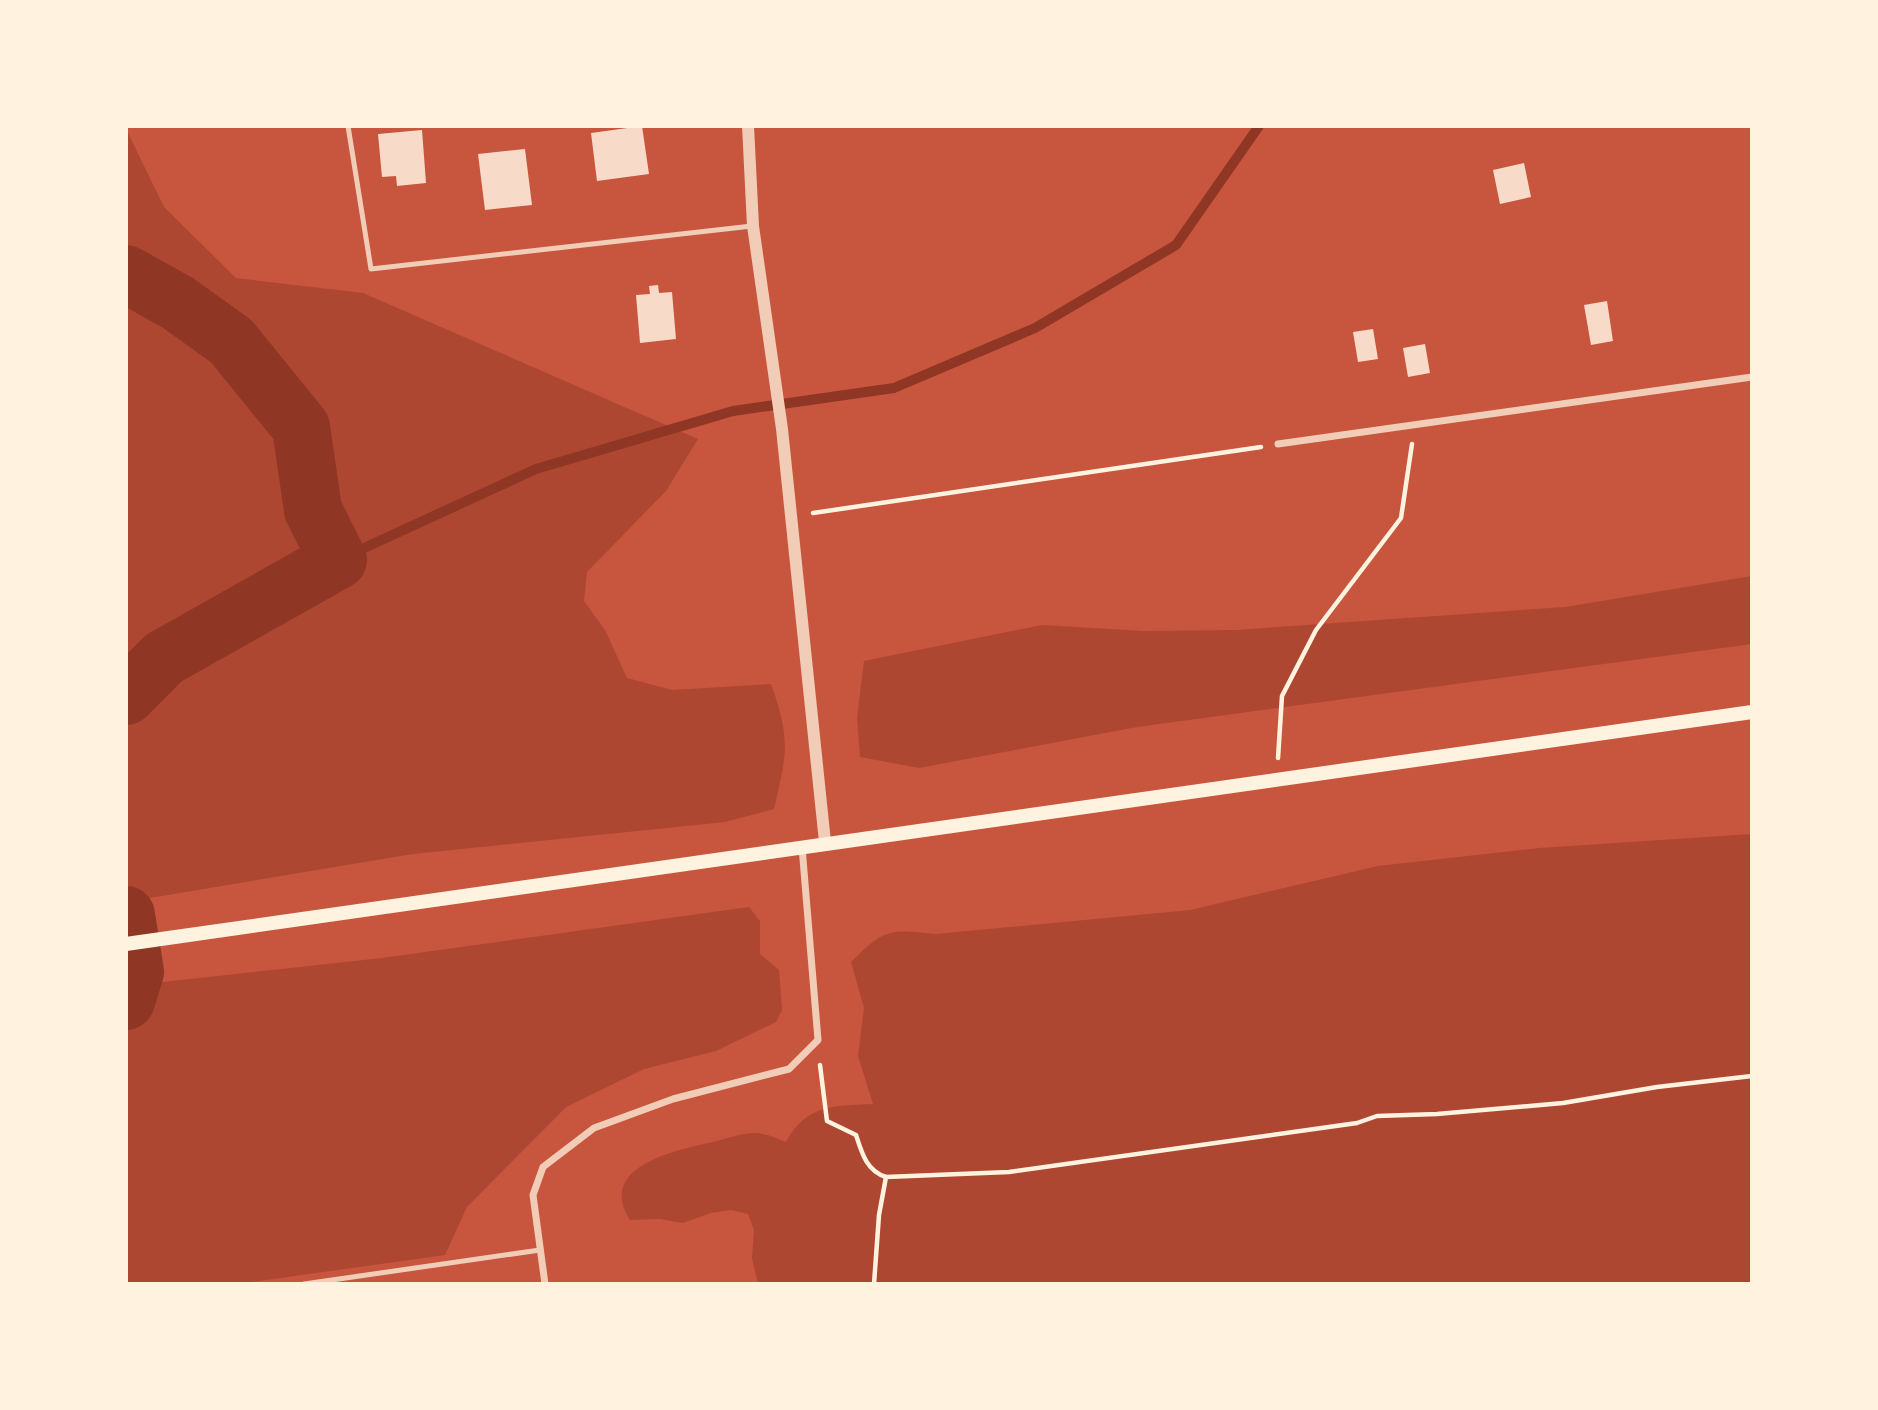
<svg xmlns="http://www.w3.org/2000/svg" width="1878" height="1410" font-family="'IBM Plex Sans',sans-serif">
<rect width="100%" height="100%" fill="#c8553d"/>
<!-- green -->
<g fill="#ae4732">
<path d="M126,129L164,207L236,278L363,293L698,439L666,491L587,572L584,601L605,630L627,678L672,690L771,684C791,740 787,753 774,809L725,822L413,854L126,902Z"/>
<polygon points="1752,576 1752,644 1137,727 919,768 860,757 857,718 864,661 1042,625 1144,631 1236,630 1565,607"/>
<path d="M1752,834V1284H758L752,1258L754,1230L748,1214L731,1210L711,1213L683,1223L660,1219L630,1220C596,1167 675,1150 713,1142C726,1139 741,1133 755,1133C767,1134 775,1137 786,1142C807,1104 833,1106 873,1104L858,1056L864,1008L851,962C885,928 889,929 936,934L1190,910L1378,866L1539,848Z"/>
<polygon points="749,907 760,921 760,954 779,970 782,1010 776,1022 716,1051 644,1069 566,1107 467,1207 445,1255 237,1284 126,1284 126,986 382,958"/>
</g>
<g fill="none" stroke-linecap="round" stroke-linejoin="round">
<!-- stream -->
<polyline stroke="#8f3625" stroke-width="10" points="338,560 536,469 733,411 894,388 1035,328 1176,245 1259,126"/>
<!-- river -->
<g stroke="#8f3625" stroke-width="58">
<polyline points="126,274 178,303 231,341 301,427 313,510 338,560 164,658 126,696"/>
<polyline points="126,915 135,972 126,1001"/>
</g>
</g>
<!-- building -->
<g fill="#f7dbc8">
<polygon points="642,126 649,174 597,181 591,133"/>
<polygon points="422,130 426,183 397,186 396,176 382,177 378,134"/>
<polygon points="525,149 532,205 485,210 478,154"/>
<polygon points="1524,163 1531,197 1500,204 1493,170"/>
<polygon points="658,285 659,293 672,292 676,339 640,343 636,295 650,294 649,286"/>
<polygon points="1607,301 1613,341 1591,345 1584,305"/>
<polygon points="1373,329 1378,359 1358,362 1353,332"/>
<polygon points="1425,344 1430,373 1408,377 1403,348"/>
</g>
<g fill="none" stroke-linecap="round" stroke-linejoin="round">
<!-- path -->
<g stroke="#fff3e0" stroke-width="4.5">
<polyline points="813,513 1261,447"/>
<polyline points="1278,758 1282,696 1316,630 1401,518 1412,444"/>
<path d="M820,1065L827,1121L856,1135C862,1154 867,1171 886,1177L1009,1172L1357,1123L1377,1116L1437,1114L1563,1103L1657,1087L1752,1076"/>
<polyline points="874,1284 879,1215 886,1177"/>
</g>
<!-- service -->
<g stroke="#f1ccb7" stroke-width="5">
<polyline points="348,126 371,269 752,226"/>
<polyline points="304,1284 540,1250"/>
</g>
<!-- minor -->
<g stroke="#f1ccb7" stroke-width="7">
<polyline points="1278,444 1752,377"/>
<polyline points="545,1284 533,1195 543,1167 594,1128 673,1099 789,1069 818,1040 802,847"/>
</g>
<!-- tertiary -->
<polyline stroke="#f1ccb7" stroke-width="12" points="748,126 753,226 782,429 825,842"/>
<!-- secondary -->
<polyline stroke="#fff3e0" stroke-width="14" points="126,944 1752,712"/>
</g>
<!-- border -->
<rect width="1878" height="1410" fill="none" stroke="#fff3e0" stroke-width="256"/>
</svg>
